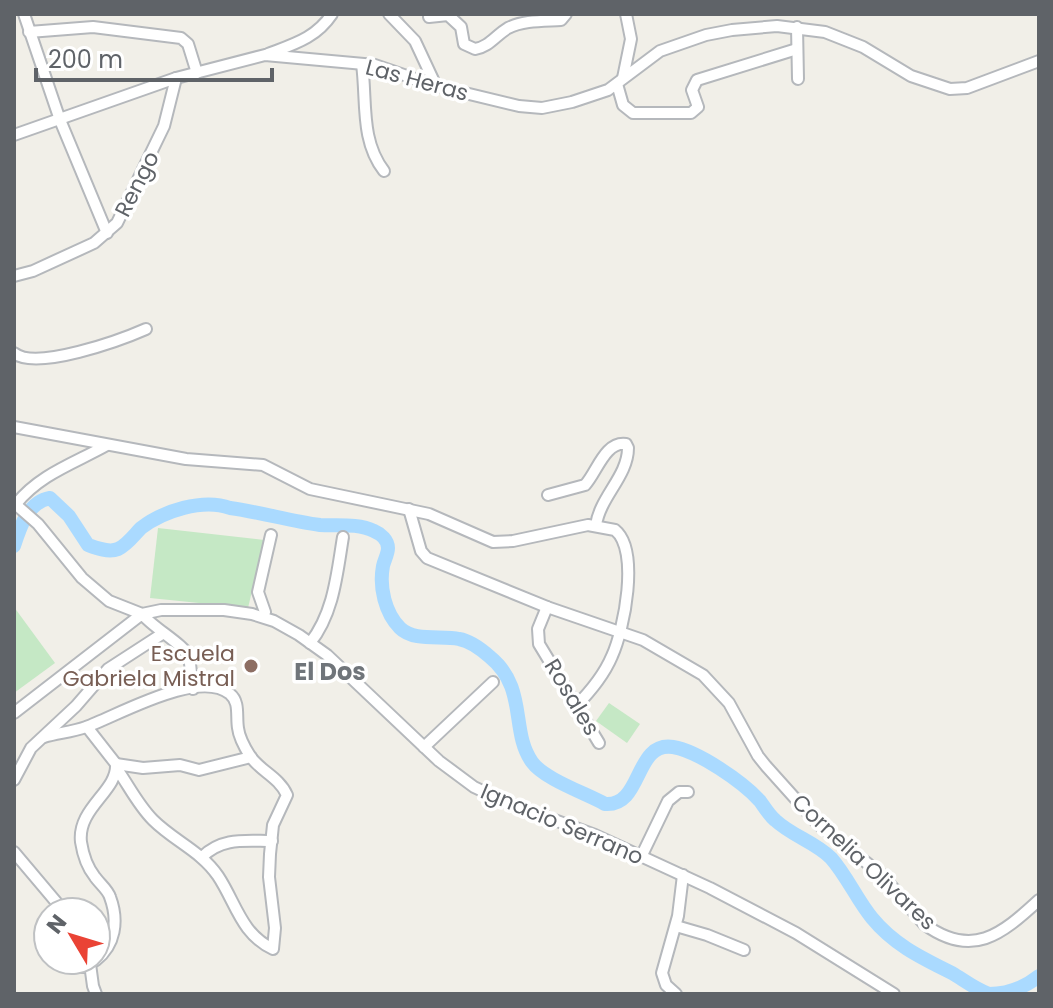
<svg xmlns="http://www.w3.org/2000/svg" width="1053" height="1008" font-family="Poppins,sans-serif">
<rect width="100%" height="100%" fill="#f1efe8"/>
<!-- green -->
<g fill="#c5e8c5">
<polygon points="158,528 264,540 248,608 150,598"/>
<polygon points="14,607 55,663 14,693"/>
<polygon points="609,703 640,724 627,743 596,721"/>
</g>
<g fill="none" stroke-linecap="round" stroke-linejoin="round">
<!-- river -->
<path stroke="#aadaff" stroke-width="14" d="M14,546C20,527 28,502 50,498L69,516L88,545C96,548 109,553 118,549C127,545 134,535 141,528C163,511 203,498 230,508C260,512 290,521 320,525C337,526 358,523 374,531C381,534 388,540 388,548C388,554 384,561 383,566C379,587 385,613 400,628C414,642 442,635 459,639C471,641 481,649 490,657C528,688 510,731 532,762C544,779 585,793 605,804C643,807 634,741 673,747C698,751 743,782 760,801C765,808 769,815 775,820C792,836 815,842 831,858C847,876 857,900 872,918C894,945 922,958 952,973C964,980 975,989 989,994C1008,994 1024,988 1039,976"/>
<defs>
<g id="minor">
<polyline points="24,14 60,120 107,233"/>
<polyline points="389,14 415,41 436,86"/>
<path d="M429,17L448,15L461,27L464,44L475,49C489,47 496,35 508,28C523,20 544,21 561,20L566,14"/>
<polyline points="797,27 798,79"/>
<polyline points="29,32 93,27 181,38 188,44 197,73"/>
<path d="M268,54C294,44 316,38 332,14"/>
<path d="M362,64C367,101 360,140 384,171"/>
<polyline points="623,78 631,39 626,14"/>
<polyline points="617,84 623,105 633,113 691,113 698,107 692,90 697,80 797,49"/>
<polyline points="14,135 176,78 265,55 375,65 436,86 519,106 542,108 572,102 608,90 660,51 706,35 732,30 777,26 825,32 863,47 911,76 950,89 967,88 1039,61"/>
<polyline points="14,276 33,271 94,243 117,223 164,126 176,78"/>
<path d="M14,353C36,371 121,340 146,329"/>
<path d="M14,427L186,459L263,465L310,489L429,514L493,542L513,541L588,525L615,530C640,550 624,630 612,656C604,675 590,692 575,707"/>
<path d="M548,495L585,485C597,472 605,441 626,444L628,448C628,476 600,497 596,525"/>
<polyline points="14,503 38,524 82,578 109,601 142,614 161,610 224,610 252,614 274,621 299,635 327,655 439,761 474,787 506,802 595,835 710,888 796,933 894,994"/>
<path d="M16,504C40,474 75,463 107,445"/>
<path d="M409,509L421,551L427,558L547,607L643,640L703,675L729,703L758,756L766,766L818,824L882,875L924,924C972,959 1001,935 1039,900"/>
<polyline points="547,607 538,629 539,644 599,743"/>
<polyline points="263,617 265,612 258,592 271,535"/>
<path d="M310,643C334,613 337,573 343,537"/>
<path d="M14,713L142,614C153,628 185,645 189,657C191,667 191,679 193,689"/>
<polyline points="87,727 116,764"/>
<path d="M44,737C58,733 72,732 86,727C117,716 199,668 230,694C240,702 236,716 238,728C239,737 245,748 250,756C260,771 279,777 287,795L273,825L270,854L269,877L275,928L273,949C241,934 236,903 218,876C201,851 174,841 153,820C138,805 129,786 117,769"/>
<polyline points="424,747 493,682"/>
<polyline points="116,764 143,768 180,765 199,770 251,757"/>
<polyline points="14,780 31,748 76,706 108,669 162,634"/>
<polyline points="14,852 57,903 59,912"/>
<path d="M202,857C222,837 245,841 272,841"/>
<polyline points="641,857 668,801 679,792 688,792"/>
<polyline points="676,926 707,935 744,950"/>
<polyline points="72,960 83,967 94,961"/>
<path d="M96,960C115,945 119,921 110,897C108,890 100,884 95,877C87,867 83,855 81,842C77,808 118,791 116,764"/>
<polyline points="90,964 93,986 96,994"/>
<polyline points="676,994 666,985 662,973 678,916 683,875"/>
</g>
</defs>
<!-- minor casing -->
<use href="#minor" stroke="#b5b8bc" stroke-width="14"/>
<!-- minor -->
<use href="#minor" stroke="#fff" stroke-width="10"/>
</g>
<!-- markers -->
<circle fill="#8d6e63" stroke="#fff" stroke-width="3" cx="251" cy="666" r="8"/>
<g text-anchor="middle" dominant-baseline="central" stroke-width="7" stroke-linejoin="round" paint-order="stroke">
<!-- street labels -->
<g font-size="22" fill="#5f6368" stroke="#fff">
<text transform="translate(417 80) rotate(15)">Las Heras</text>
<text transform="translate(137 184) rotate(-63)">Rengo</text>
<text transform="translate(572 697) rotate(59)">Rosales</text>
<text transform="translate(562 824) rotate(23)">Ignacio Serrano</text>
<text transform="translate(864 862) rotate(43)">Cornelia Olivares</text>
</g>
<!-- education labels -->
<g font-size="22" fill="#785e54" stroke="#fff" text-anchor="end">
<text x="235" y="653">Escuela<tspan x="235" dy="25">Gabriela Mistral</tspan></text>
</g>
<!-- neighbourhood labels -->
<g font-size="24" font-weight="bold" fill="#70757a" stroke="#fff">
<text x="330" y="671">El Dos</text>
</g>
</g>
<!-- border -->
<rect width="1053" height="1008" fill="none" stroke="#5f6368" stroke-width="32"/>
<!-- north arrow -->
<g transform="translate(72 936) rotate(308)"><circle r="38" fill="#ffffff" stroke="#bfc1c3" stroke-width="2"/>
<path d="M0-6L14 30L0 20L-14 30Z" fill="#ea4335"/>
<text y="-12" font-size="22" font-weight="bold" text-anchor="middle" fill="#5f6368">N</text>
</g>
<!-- scale -->
<path d="M36 68v12h236v-12" fill="none" stroke="#5f6368" stroke-width="4"/>
<text x="48" y="68" font-size="24" fill="#5f6368" stroke="#ffffff" stroke-width="6" paint-order="stroke">200 m</text>
</svg>
